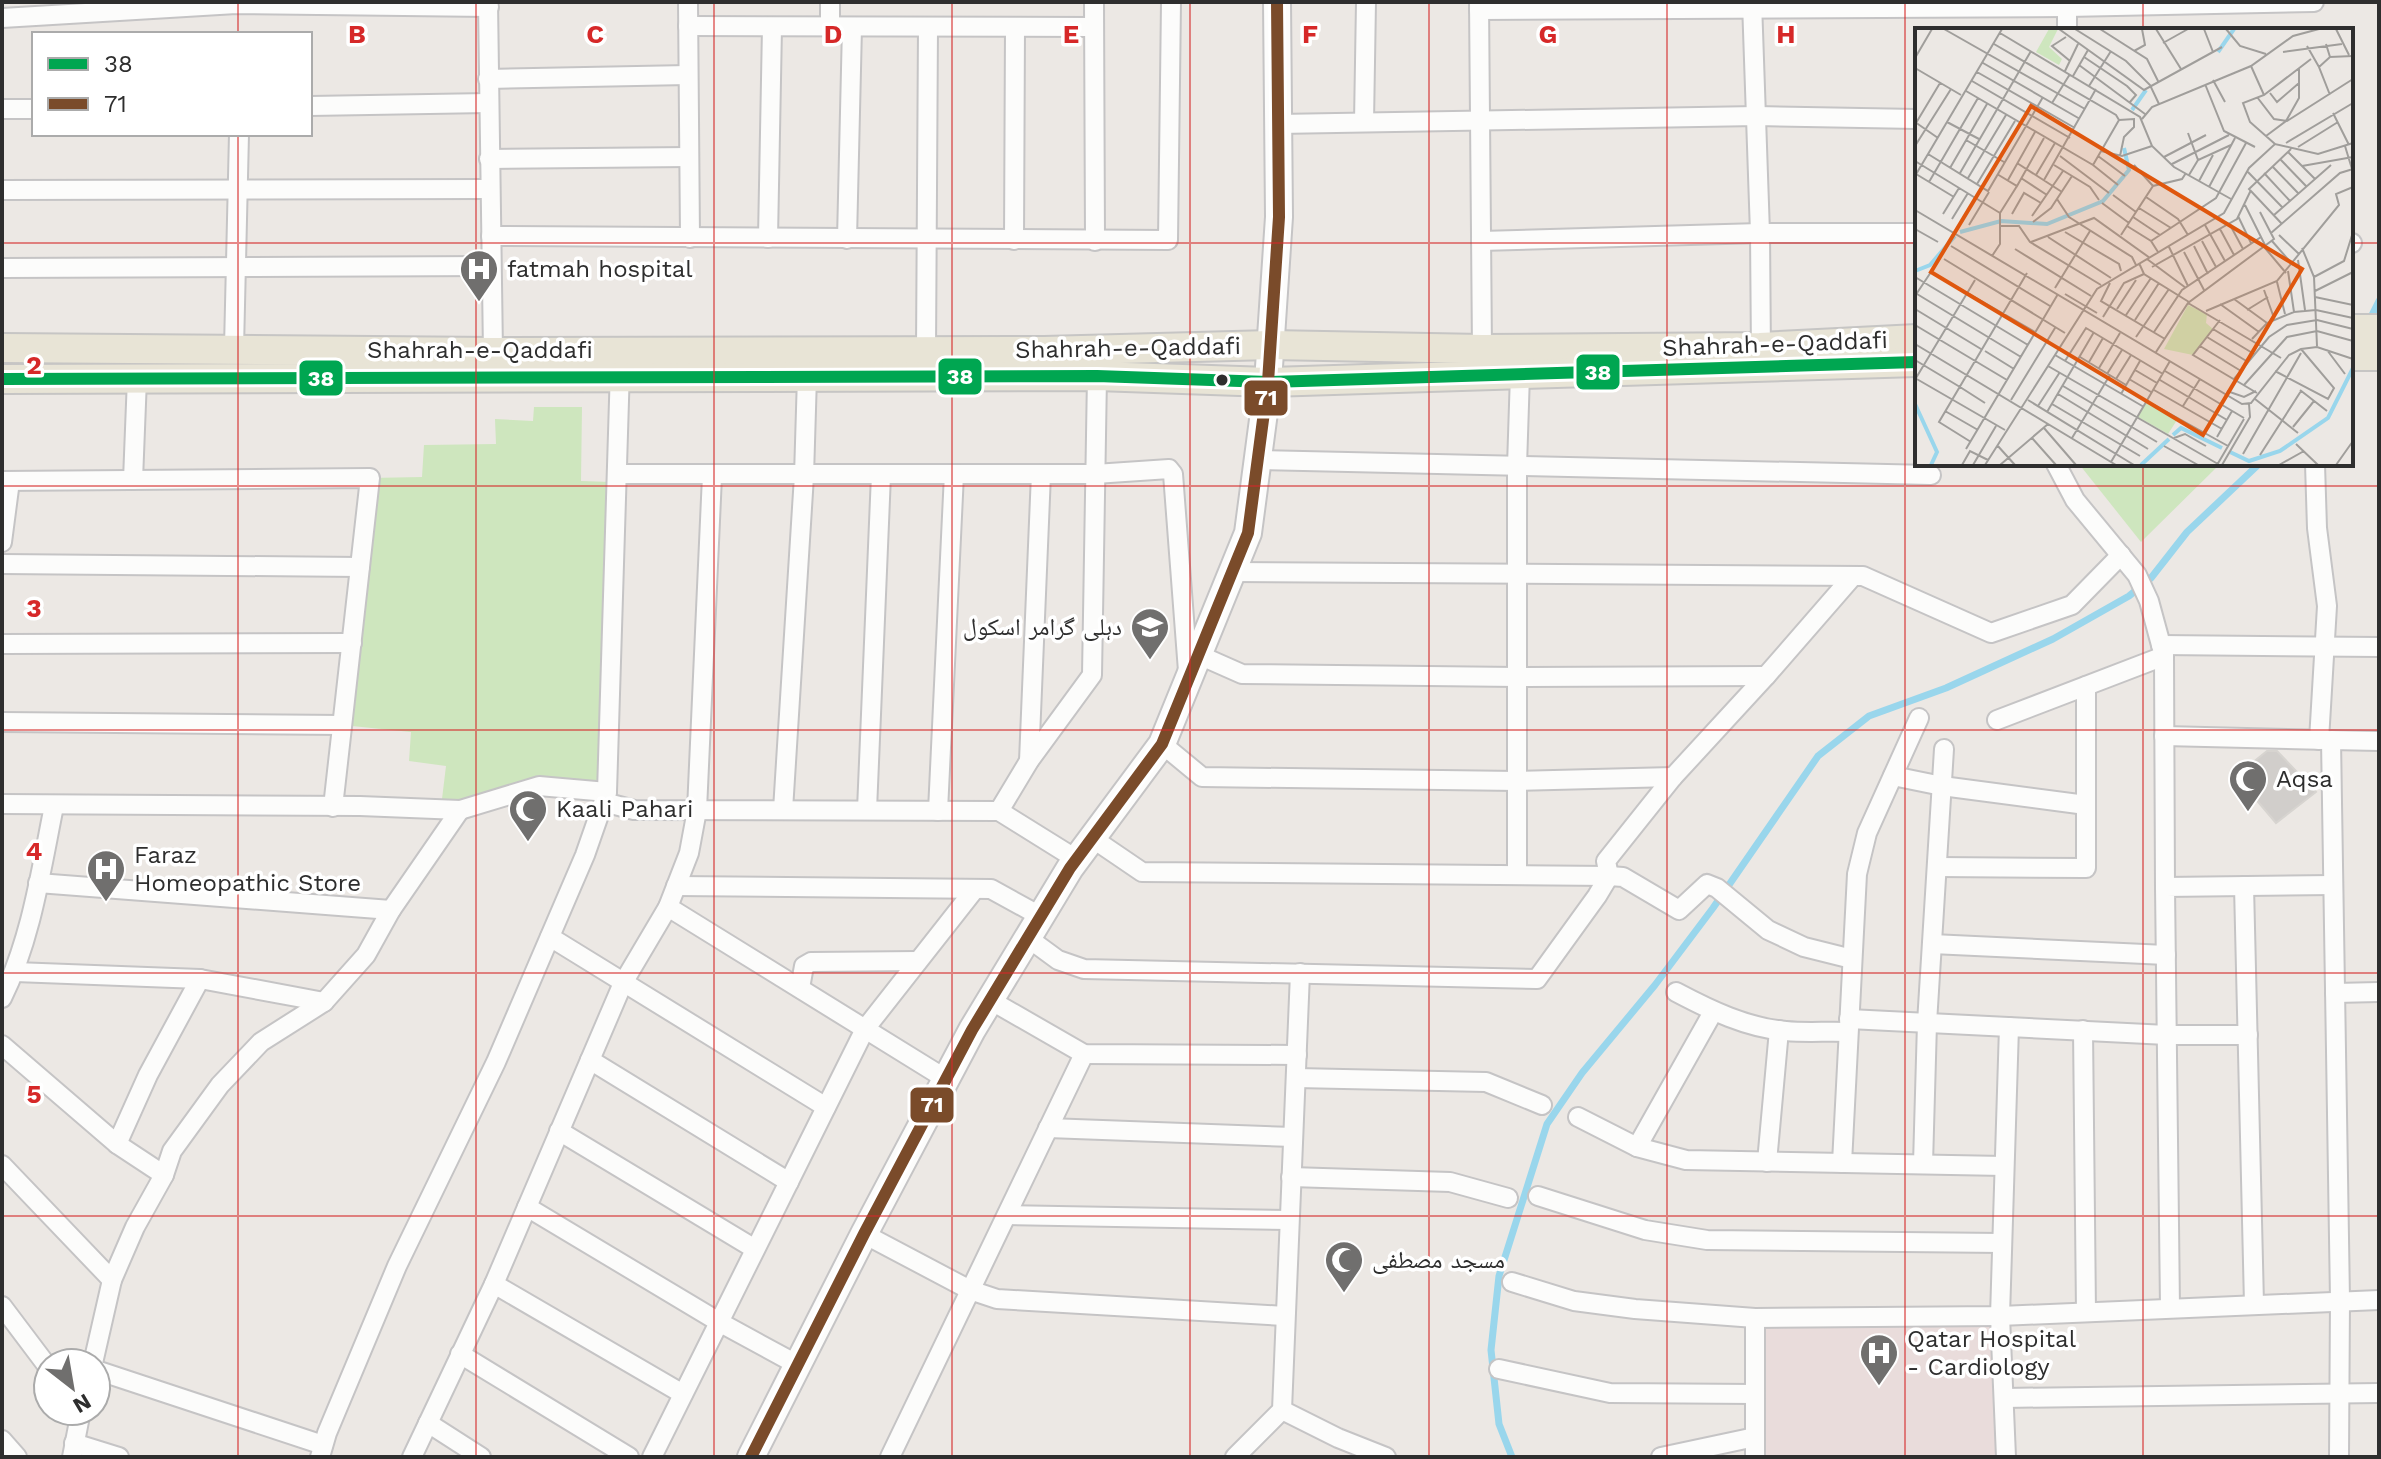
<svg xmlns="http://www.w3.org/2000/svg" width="2381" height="1459" font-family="'Work Sans','Noto Naskh Arabic',sans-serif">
<rect width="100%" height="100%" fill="#ece8e4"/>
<!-- medical -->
<polygon fill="#e9dcdb" points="2000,1316 2007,1457 1756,1457 1755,1318"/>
<!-- green -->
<g fill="#cee6be">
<polygon points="534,407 582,407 581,481 611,482 601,781 540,778 459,801 442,799 446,766 409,761 411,732 342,725 370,478 422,477 424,445 496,444 495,419 533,421"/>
<polygon points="2079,464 2220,464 2141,542"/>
</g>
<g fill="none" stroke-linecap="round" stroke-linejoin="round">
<!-- stream -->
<g stroke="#99d6ec" stroke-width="7">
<polyline points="2368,323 2379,301"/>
<polyline points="1512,1457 1499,1424 1491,1350 1499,1276 1547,1124 1582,1073 1655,985 1713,908 1818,756 1869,716 1946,688 2053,639 2129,596 2151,578 2187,532 2259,464"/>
</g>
</g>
<!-- building -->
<polygon fill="#d1cecb" stroke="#d7d4d0" stroke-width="2" points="2267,751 2277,751 2316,792 2276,823 2236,776"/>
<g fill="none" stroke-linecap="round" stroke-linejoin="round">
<defs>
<g id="minor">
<polyline points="488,2 493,352"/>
<polyline points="688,2 690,238"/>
<polyline points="830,2 830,27"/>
<polyline points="1094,2 1095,241"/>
<polyline points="1479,2 1482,349"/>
<polyline points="1752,2 1760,233 1761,355"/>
<polyline points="1479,10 2067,7 2314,2"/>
<polyline points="2,18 236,4 489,7"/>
<polyline points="688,26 1094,27"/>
<polyline points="2067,30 2067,2"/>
<polyline points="488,79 688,75"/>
<polyline points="310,106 488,103"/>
<polyline points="2,109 34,109"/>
<polyline points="1364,122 1366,2"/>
<polyline points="1278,124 1757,116 1917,119"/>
<polyline points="489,159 689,157"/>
<polyline points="2,190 490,189"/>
<polyline points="491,236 1168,240 1171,2"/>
<polyline points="768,238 772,27"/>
<polyline points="847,239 852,27"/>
<polyline points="1014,240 1015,27"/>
<polyline points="1481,241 1760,233 1917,233"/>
<polyline points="2351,243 2352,243"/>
<polyline points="2,268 491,266"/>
<polyline points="234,348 239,134"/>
<polyline points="926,351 928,27"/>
<polyline points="1259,460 1931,475"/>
<polyline points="2056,464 2075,500 2137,575 2149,601 2164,656 2165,887"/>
<polyline points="2315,464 2317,528 2327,606 2319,740"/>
<polyline points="617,474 1095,474 1169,469 1173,474 1188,671"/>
<polyline points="133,480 137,378"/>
<polyline points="2,481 370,478 333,807"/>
<polyline points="2,542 10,481"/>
<polyline points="2,564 360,567"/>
<polyline points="1233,572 1863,576 1991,633 2072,605 2121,555"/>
<polyline points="2,644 352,643"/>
<polyline points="2161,645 2379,647"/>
<polyline points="1199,655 1242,674 1517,677 1766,676"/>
<polyline points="1997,720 2164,656"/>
<polyline points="2,722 342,725"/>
<polyline points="2164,736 2328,740"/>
<polyline points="1162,744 1202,777 1517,781 1673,777"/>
<polyline points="1029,761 1041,474"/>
<polyline points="1893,776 1942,786 2086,805"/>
<polyline points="604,802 634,810 999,811 1076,859"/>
<polyline points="2,804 360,806 460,810 539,786 607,792"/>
<polyline points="783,810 804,476 807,376"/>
<polyline points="867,810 881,475"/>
<polyline points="938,811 954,474"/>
<polyline points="999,811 1029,761 1092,675 1097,376"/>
<polyline points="1092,838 1142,872 1609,876 1623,877 1679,910 1707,884 1717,888 1768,930 1804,947 1852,959"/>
<polyline points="1937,867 2086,868 2086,686"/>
<polyline points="1517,875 1517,466 1520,374"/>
<polyline points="38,883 391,910"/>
<polyline points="676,886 991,889 1040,916"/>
<polyline points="2244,886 2254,1304"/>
<polyline points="668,907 946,1079"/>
<polyline points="550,937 826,1107"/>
<polyline points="1028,938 1058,960 1084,969 1537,979 1597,896 1609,876 1606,861 1673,777 1766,676 1853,576"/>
<polyline points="1932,944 2166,955"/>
<polyline points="15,972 200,979 324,1002"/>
<polyline points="800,988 804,966 811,962 918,961"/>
<path d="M1676,992C1710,1010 1747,1028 1786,1031C1807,1033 1828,1031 1848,1032"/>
<polyline points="2335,993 2379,992"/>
<path d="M2,998C31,940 41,870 54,806"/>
<polyline points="990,1000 1084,1054 1297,1055"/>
<polyline points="1849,1019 2167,1035 2248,1035"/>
<polyline points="2083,1030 2086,1312"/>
<polyline points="2,1045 117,1144 164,1175"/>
<polyline points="590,1060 789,1182"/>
<polyline points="1296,1078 1486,1082 1542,1105"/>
<polyline points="1578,1117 1637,1147 1686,1160 2004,1166"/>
<polyline points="1048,1128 1293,1137"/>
<polyline points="559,1131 755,1249"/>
<polyline points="117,1144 148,1075 200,979"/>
<polyline points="1637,1147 1713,1012"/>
<polyline points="1767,1162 1779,1030"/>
<polyline points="1842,1163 1857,874 1867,833 1919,718"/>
<polyline points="1923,1164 1927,1023 1944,749"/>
<polyline points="2,1165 112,1280"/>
<polyline points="1291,1177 1450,1182 1508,1198"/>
<polyline points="1538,1196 1645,1230 1707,1240 2002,1243"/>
<polyline points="527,1207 719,1322 798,1365"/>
<polyline points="1007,1215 1289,1220"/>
<polyline points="864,1234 970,1290 997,1299 1285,1316"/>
<polyline points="1512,1282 1574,1301 1635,1309 1755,1318 2000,1316 2379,1300"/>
<polyline points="494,1284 683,1394"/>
<polyline points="2,1306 48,1367"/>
<polyline points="2170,1308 2165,887 2333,885"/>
<polyline points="1755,1318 1755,1457"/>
<polyline points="460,1354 629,1457"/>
<polyline points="93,1363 112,1280 135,1227 164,1175 172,1151 220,1085 261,1042 324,1002 366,955 391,910 460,810"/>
<polyline points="1499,1369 1610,1393 1755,1394"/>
<polyline points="96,1370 323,1445"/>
<polyline points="2004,1398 2379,1393"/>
<polyline points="1282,1410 1338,1438 1386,1457"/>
<polyline points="428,1423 481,1457"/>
<polyline points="2,1440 17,1457"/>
<polyline points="74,1443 119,1457"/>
<polyline points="72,1457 81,1411"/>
<polyline points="320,1457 327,1433 397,1266 496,1062 585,855 607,792 620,368"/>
<polyline points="412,1457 494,1284 623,983 668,907 689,853 697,810 712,476"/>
<polyline points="652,1457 865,1029 975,889"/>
<polyline points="890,1457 1084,1054"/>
<polyline points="1235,1457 1282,1410 1300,973"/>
<polyline points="1661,1457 1755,1437"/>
<polyline points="2006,1457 2000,1316 2009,1027"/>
<polyline points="2339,1457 2340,1300 2331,740 2379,741"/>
</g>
<polyline id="secondary" points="751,1457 864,1234 972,1030 1070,868 1162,744 1248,533 1268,382 1279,217 1277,2"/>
<g id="primary">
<polyline points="2351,329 2379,329"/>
<polyline points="2,348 493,352 1044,351 1271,345 1482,349 1760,347 1917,339"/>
<polyline points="2351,356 2379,356"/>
<polyline points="2,379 1097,376 1268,382 1917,362"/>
</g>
</defs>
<!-- minor casing -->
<use href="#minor" stroke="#c5c4c5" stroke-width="22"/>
<!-- secondary casing -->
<use href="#secondary" stroke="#c5c4c5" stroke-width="30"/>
<!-- primary casing -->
<use href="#primary" stroke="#c6c5c4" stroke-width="32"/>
<!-- minor -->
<use href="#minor" stroke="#fcfcfb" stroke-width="18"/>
<!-- secondary -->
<use href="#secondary" stroke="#fcfcfb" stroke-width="26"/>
<!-- primary -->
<use href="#primary" stroke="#e8e4d6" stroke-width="28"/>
<defs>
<polyline id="bus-1" points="2,379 1097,376 1268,382 1917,362"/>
<polyline id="bus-2" points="751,1457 864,1234 972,1030 1070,868 1162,744 1248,533 1268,382 1279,217 1277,2"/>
</defs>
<!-- bus-1 casing -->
<use href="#bus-1" stroke="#fff" stroke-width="18"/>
<!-- bus-2 casing -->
<use href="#bus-2" stroke="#fff" stroke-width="18"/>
<!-- bus-1 -->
<use href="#bus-1" stroke="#00a651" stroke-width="12"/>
<!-- bus-2 -->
<use href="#bus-2" stroke="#7a4b2a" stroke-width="12"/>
</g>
<!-- grid -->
<path fill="none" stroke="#d62828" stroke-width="2" stroke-opacity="0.55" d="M238,2V34M476,2V1457M714,2V1457M952,2V1457M1190,2V1457M1429,2V1457M1667,2V1457M1905,2V1457M2143,2V30M238,134V1457M2,243H1917M2351,243H2379M2143,464V1457M2,486H2379M2,730H2379M2,973H2379M2,1216H2379"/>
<!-- icons -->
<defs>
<symbol id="hospital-pin" viewBox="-11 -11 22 30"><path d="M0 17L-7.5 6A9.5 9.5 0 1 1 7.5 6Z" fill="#706f6e" stroke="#fff"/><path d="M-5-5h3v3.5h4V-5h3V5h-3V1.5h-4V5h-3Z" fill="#fff"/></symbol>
<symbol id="school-pin" viewBox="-11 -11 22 30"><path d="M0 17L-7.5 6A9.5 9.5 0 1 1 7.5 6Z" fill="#706f6e" stroke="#fff"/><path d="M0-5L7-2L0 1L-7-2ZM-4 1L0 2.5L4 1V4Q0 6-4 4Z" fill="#fff"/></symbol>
<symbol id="mosque-pin" viewBox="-11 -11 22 30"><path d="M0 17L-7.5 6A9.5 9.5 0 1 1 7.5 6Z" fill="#706f6e" stroke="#fff"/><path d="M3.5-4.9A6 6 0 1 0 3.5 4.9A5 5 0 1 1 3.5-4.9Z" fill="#fff"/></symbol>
</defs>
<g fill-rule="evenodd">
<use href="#hospital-pin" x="457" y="247" width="44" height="60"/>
<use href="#school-pin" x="1128" y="605" width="44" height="60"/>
<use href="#mosque-pin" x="2226" y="757" width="44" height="60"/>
<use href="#mosque-pin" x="506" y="787" width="44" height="60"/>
<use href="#hospital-pin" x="84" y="847" width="44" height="60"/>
<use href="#mosque-pin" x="1322" y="1238" width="44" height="60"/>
<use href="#hospital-pin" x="1857" y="1331" width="44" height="60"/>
</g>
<!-- markers -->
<circle fill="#2e2e2e" stroke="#fff" stroke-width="3" cx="1222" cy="380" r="7"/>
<g text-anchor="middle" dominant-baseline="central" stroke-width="7" stroke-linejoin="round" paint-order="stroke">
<!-- poi labels -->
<g font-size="24" fill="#2e2e2e" stroke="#fff" text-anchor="start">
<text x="507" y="269">fatmah hospital</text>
<text x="1122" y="627" text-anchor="end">دہلی گرامر اسکول</text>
<text x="2276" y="779">Aqsa</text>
<text x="556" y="809">Kaali Pahari</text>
<text x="134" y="855">Faraz<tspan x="134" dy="28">Homeopathic Store</tspan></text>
<text x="1372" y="1260">مسجد مصطفی</text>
<text x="1907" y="1339">Qatar Hospital<tspan x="1907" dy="28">- Cardiology</tspan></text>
</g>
<!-- street labels -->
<g font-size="24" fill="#2e2e2e" stroke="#fff">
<text transform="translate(1775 344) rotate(-2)">Shahrah-e-Qaddafi</text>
<text transform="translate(1128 348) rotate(-1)">Shahrah-e-Qaddafi</text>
<text x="480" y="350">Shahrah-e-Qaddafi</text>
</g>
</g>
<!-- overview -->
<g transform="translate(1915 28)">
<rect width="438" height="438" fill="#ece8e4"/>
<path d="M134,1H143L134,19L147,31L144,37L121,24ZM273,277L292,286L291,295L298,301L278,327L249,321ZM232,373L262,392L253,406L223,389Z" fill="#cee6be"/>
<path fill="none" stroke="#99d6ec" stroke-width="4" d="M303,24L319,1M217,82L231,62M45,204L86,193L132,196L188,173L214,142L209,120M0,243L15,237L40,208M0,376L22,424L16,437M258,407L266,400L307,420M315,424L334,433L365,423L413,390L438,340M226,437L254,411"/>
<path fill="none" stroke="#a09e9b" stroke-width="2" d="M29,1L170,81M144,1L229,62L307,19M160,1L211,33L235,57L244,76M185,1L232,31L243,53M241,1L266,41M289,1L298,24M311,1L325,18L351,26M421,1L434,27M85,5L225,89L237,118L259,139L316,171M151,9L137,18L155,33M248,15L273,1M79,16L201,87L204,92L178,137M411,16L415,29L438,28M392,18L404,39M219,23L230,17L227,1M368,24L427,16M169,29L212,58L221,67L215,74M0,30L17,1M68,35L165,91M164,37L230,86M336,38L349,67L328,75L335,94L360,116M0,40L46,67M150,43L163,16M62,44L160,100M158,48L173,22M298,52L310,74M57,53L155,110M290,56L309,103L340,119M174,58L196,23M51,63L178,137L203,157M355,65L362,74L384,55M349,67L396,31M415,67L404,39L415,29M342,69L359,91L372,93L438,51M137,75L155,46M418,85L434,117M227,91L237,79L336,38L378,8L404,1M204,92L219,91V99L209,109L205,128M0,94L23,110M32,94L64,111M1,95L25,55M273,105L283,132M351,108L371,93L384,70V41M51,112L89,134M371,115L438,75M0,118L36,61M430,118L437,141M383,119L423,94M186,123L207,128L237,118M373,124L400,151M13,126L73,163L128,69M145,128L194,165M183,128L210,148M249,129L291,107M365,131L391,158M0,133L85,185M102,135L147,164M257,136L314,107M139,137L175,159L184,172M219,137L238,158M357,138L383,165M387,138L438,129M35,140L72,76M332,143L368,180M45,145L116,23M349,145L375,173M1,146L39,169M82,146L102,158L129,110M121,147L140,115M274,147L283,132L316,117M0,148L87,1M53,150L91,87M106,150L132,167M93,152L120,104M129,152L181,61M284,153L298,127M14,154L63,70M62,156L100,93M294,159L320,110M198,167L221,184M231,169L263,191L273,207M142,171L154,189L217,229L221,237M187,175L214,195M330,177L351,219M224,180L256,200M0,182L327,376L336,375L374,327L386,321L402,319L438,331M28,186L44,160M97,186L109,165L126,175M359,187L416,137M117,188L148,143M323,188L336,215M218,189L245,207M37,191L53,165M118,194L136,180L157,148M314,195L328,221M367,196L334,161L376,121M54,197L74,164M290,197L310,233M84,198H104L115,214L186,257M212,198L236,213L243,224M0,201L23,214M305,201L319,227M150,204L204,236L206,243M356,205L425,145L438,141M206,207L238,158L267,151L271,145M364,207L384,226M133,209L196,250M236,213L301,170L331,115M287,213L301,239M357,213L378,237M116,214L179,190L235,230M36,218L135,278M279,218L293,246M254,219L273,258M350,220L371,245M387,220L399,249L402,318M100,221L176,268M269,224L289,262M77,228L85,216V185L102,158M29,231L150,305M232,231L271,260M383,232L390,282M224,235L229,246L274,274M237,239L322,191L336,162M373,243L379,284M0,249L113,317M399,249L429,233L438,204M362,254L370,286M195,255L186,273L250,311M140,260L175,203M349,262L359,290M400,263L438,244M2,266L106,329M150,266L182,285M0,268L16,244L120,304M400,269L438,277M319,271L352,295M273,275L366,330M305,276L344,304M0,281L66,321M202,281L221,252M332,282L353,269M291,283L362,253L424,177L421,166L438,159M211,287L236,250M188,289L209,255L229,246M220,292L244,255M305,292L278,327L342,365M0,297L92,352M298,301L339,326M239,304L267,262L346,209M221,309L254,261M292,309L333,334M337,311L352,295L379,284L401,282L438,290M0,316L201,437M285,318L326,343M412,322L430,346M70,323L99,341M241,324L273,275L359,211L345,184M140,327L229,379M165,329L211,357M0,332L45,359M150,333L171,300L248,346M174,334L188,310M133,338L303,436M184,340L205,305M220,342L242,355M250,343L329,390M360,343L413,371L419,360L386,321M192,346L207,322M0,350L90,402M1,350L60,252M201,351L216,327M214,351L236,364M319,351L354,309L372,297L402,292L438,301M245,352L312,392M329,357L372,309L402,303L438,313M148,358L242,414M45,359L70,375M239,362L307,401M385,362L412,383M312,363L329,369L341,363M143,366L233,421M206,366L225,333M340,371L383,405M96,372L140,300M113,372L219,437M232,373L313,418M137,376L225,428M123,378L145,344M268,378L285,351M30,383L63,402M132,384L179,304M378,399L399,373M129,400L161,437M302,409L317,383M117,410L141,437M157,410L195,347M259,410L270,406L291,418M56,414L24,394L112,245M381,416L403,437M82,417L100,437M249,418L283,437M51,421L143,266M328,426L386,325M345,427L386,363M196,434L255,333M47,437L55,423L73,432M58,437L81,398M70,437L182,261L309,185L334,140L360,116L403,126L438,115M85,437L133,396M302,437L329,391M307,437L335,389L334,376M364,437L389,423M421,437L438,413"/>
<path fill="#df570e" fill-opacity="0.15" stroke="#df570e" stroke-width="4" d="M116,78L387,241L288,407L16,244Z"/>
<rect width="438" height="438" fill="none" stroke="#2e2e2e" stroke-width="4"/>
</g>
<g font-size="26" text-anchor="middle" font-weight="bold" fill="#d62828" stroke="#fff" stroke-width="7" stroke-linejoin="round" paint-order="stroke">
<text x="357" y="43">B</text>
<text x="595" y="43">C</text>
<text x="833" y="43">D</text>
<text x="1071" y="43">E</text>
<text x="1310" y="43">F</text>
<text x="1548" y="43">G</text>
<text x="1786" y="43">H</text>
<text x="34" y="374">2</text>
<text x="34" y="617">3</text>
<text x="34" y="860">4</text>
<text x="34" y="1103">5</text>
</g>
<g stroke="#fff" stroke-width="3">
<rect x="1575" y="353" width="46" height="38" rx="8" fill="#00a651"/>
<rect x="937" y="357" width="46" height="39" rx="8" fill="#00a651"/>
<rect x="298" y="359" width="46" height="38" rx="8" fill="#00a651"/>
<rect x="1243" y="379" width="46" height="38" rx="8" fill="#7a4b2a"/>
<rect x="909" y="1086" width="46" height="38" rx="8" fill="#7a4b2a"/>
</g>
<g font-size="22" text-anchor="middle" font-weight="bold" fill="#fff">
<text x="1598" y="380">38</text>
<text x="960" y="384">38</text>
<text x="321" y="386">38</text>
<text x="1266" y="405">71</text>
<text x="932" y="1112">71</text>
</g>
<!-- border -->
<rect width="2381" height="1459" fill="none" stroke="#2e2e2e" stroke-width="8"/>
<!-- legend -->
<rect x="32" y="32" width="280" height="104" fill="#ffffff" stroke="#ababab" stroke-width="2"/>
<rect x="48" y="58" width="40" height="12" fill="#00a651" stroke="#ababab" stroke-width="2"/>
<text x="104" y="72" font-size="24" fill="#2e2e2e">38</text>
<rect x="48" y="98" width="40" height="12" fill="#7a4b2a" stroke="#ababab" stroke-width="2"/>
<text x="104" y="112" font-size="24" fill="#2e2e2e">71</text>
<!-- north arrow -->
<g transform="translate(72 1387) rotate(149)"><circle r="38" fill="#ffffff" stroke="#ababab" stroke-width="2"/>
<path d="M0-6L14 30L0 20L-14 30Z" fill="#706f6e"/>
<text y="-12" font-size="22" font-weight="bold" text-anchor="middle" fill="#2e2e2e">N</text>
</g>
</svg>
